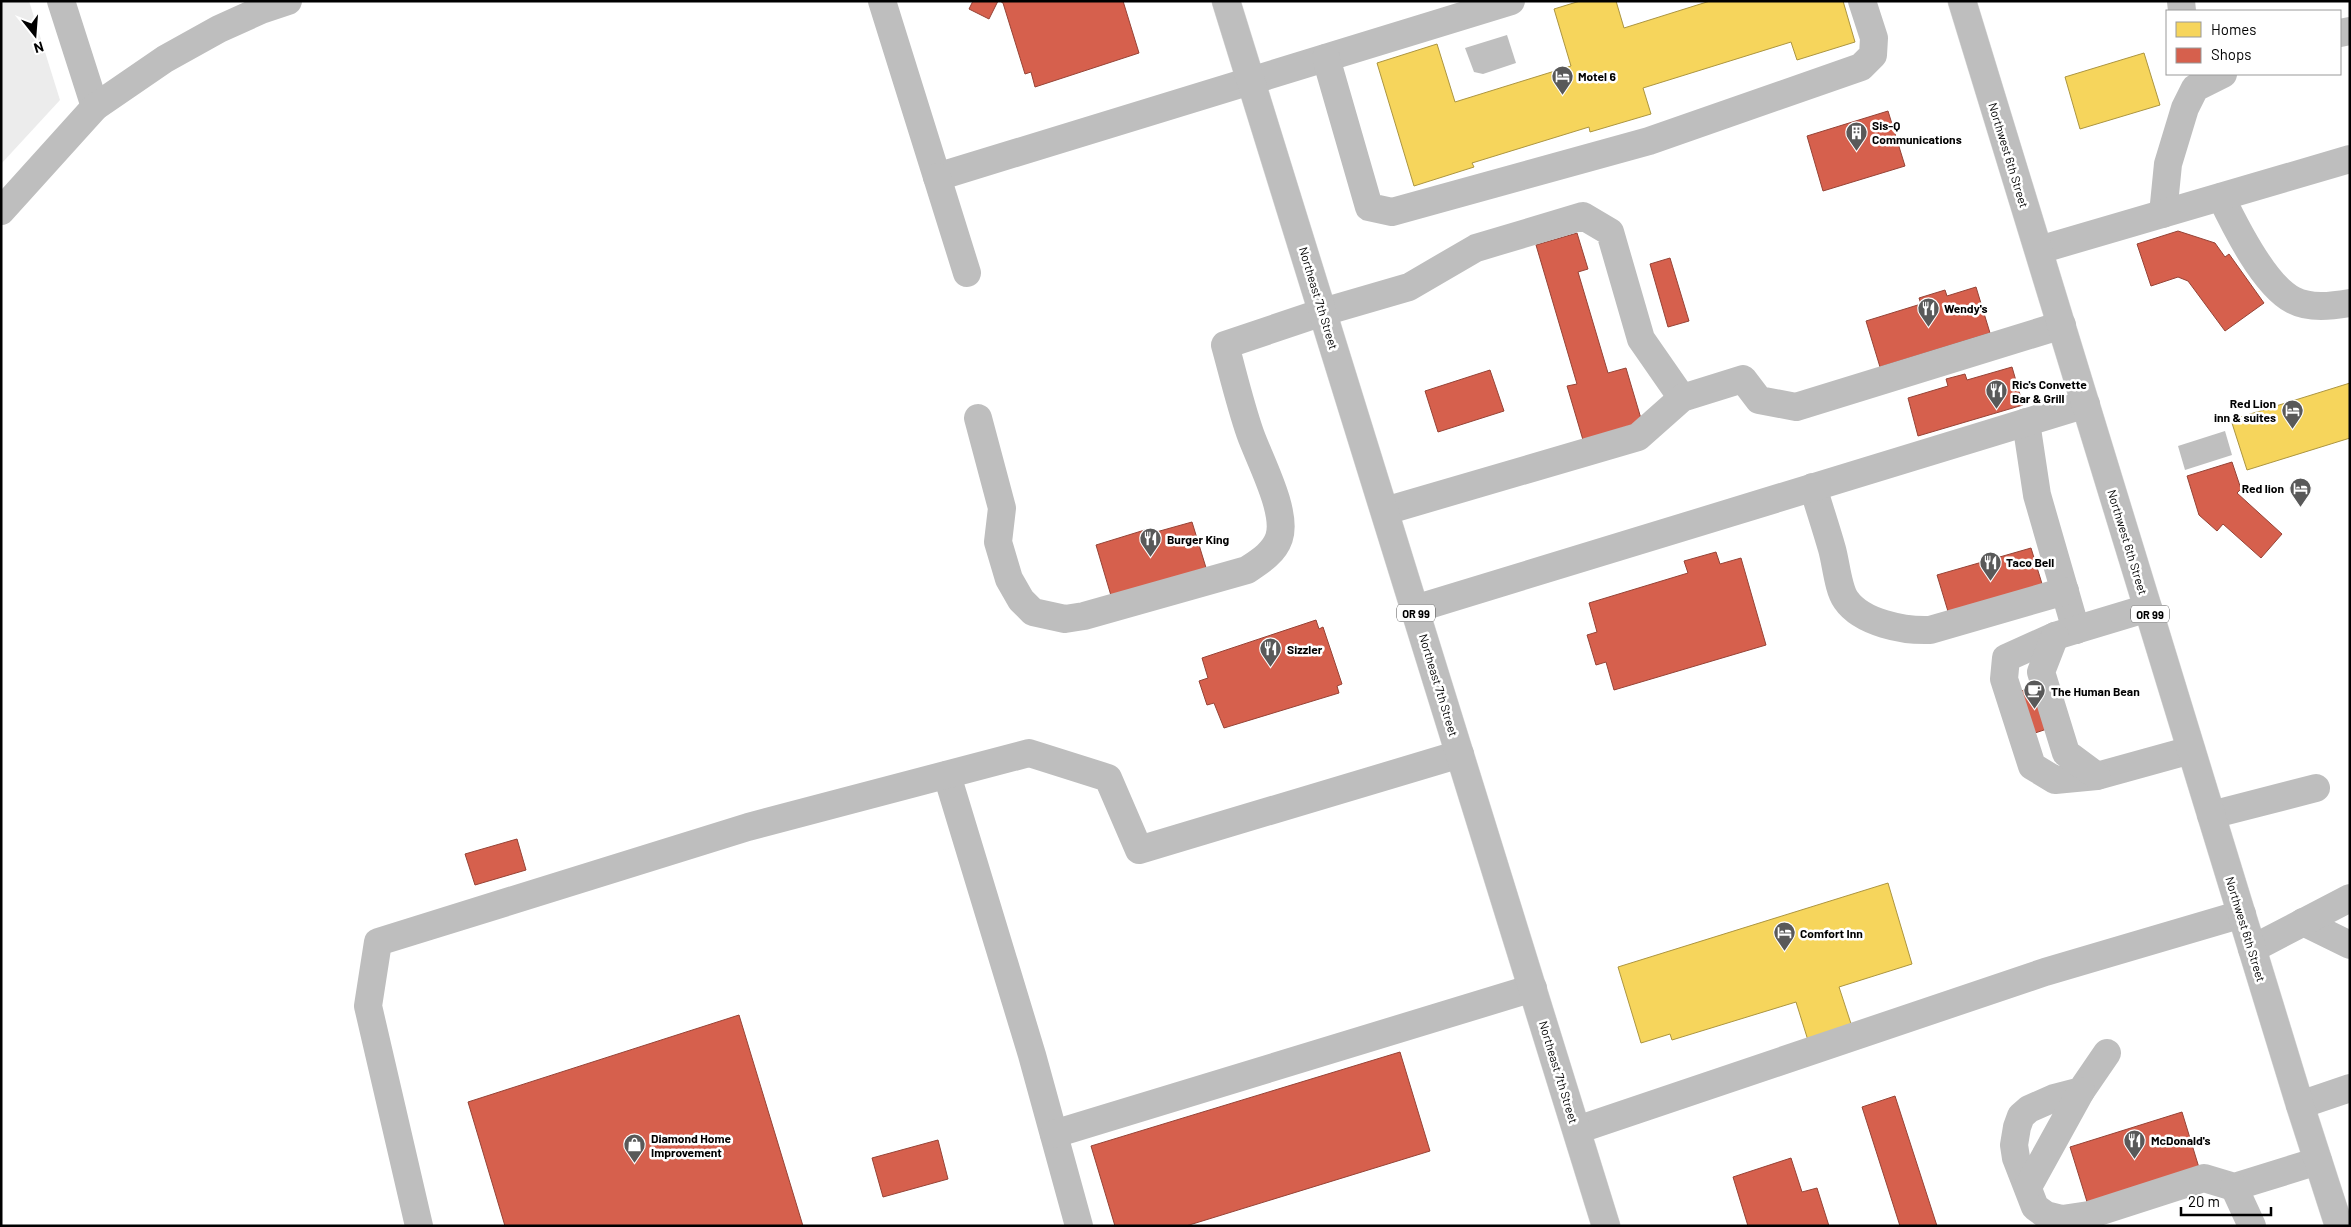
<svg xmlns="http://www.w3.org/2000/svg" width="2351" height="1227" font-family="Barlow,sans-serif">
<rect width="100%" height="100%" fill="#fff"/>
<!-- green -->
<polygon fill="#ececec" points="1,1 29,1 60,100 1,164"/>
<!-- water -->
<g fill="#bfbfbf">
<polygon points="1507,35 1516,63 1483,74 1474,72 1465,48"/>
<polygon points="2225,431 2232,455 2185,470 2178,446"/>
</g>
<!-- homes -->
<g fill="#f6d55c" stroke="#ac9540">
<polygon points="1580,1 1616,1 1624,28 1710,1 1843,1 1855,42 1797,60 1791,42 1643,88 1651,114 1590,132 1589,127 1472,163 1474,167 1414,186 1377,63 1437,44 1455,102 1571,66 1554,9"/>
<polygon points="2144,53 2160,105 2080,129 2065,77"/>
<polygon points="2350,383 2350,438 2247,470 2231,420"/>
<polygon points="1888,883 1912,964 1839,987 1855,1036 1811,1050 1796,1002 1672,1040 1670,1034 1641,1043 1618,967"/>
</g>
<!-- shops -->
<g fill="#d6604d" stroke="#964336">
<polygon points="973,1 998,1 989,19 969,9"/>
<polygon points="1000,1 1123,1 1139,53 1035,87 1031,72 1025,74 1003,3"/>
<polygon points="1888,111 1905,166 1823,191 1807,136"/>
<polygon points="2178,231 2215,243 2225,257 2229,254 2264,303 2225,331 2188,281 2178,277 2151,286 2137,244"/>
<polygon points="1577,233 1588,269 1578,272 1608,373 1626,368 1642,422 1583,440 1567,386 1577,384 1536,245"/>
<polygon points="1670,258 1689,321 1668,327 1650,264"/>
<polygon points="1976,287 1990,333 1880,367 1866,321 1921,304 1919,298 1945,290 1947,296"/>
<polygon points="2012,367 2023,405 1918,436 1908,398 1948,386 1946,379 1965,374 1967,380"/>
<polygon points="1490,370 1504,411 1438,432 1425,391"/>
<polygon points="2232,462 2241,489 2237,493 2282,534 2261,558 2223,524 2217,531 2199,515 2187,476"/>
<polygon points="1192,522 1207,571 1112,599 1096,545 1148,529 1149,534"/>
<polygon points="2031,548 2043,587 1950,618 1937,575"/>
<polygon points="1716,552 1720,564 1741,558 1766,645 1614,690 1606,662 1596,665 1587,635 1597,632 1589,603 1688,573 1684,561"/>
<polygon points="1316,620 1319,629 1323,627 1342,684 1337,686 1339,693 1224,728 1214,703 1207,705 1199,681 1208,678 1202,658"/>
<polygon points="2036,686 2050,728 2035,733 2021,691"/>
<polygon points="517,839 526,870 475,885 465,854"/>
<polygon points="739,1015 803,1226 505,1226 468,1102"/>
<polygon points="1400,1052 1430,1151 1186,1226 1115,1226 1091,1146"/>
<polygon points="1895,1096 1937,1226 1900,1226 1862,1107"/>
<polygon points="2182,1112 2200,1171 2088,1205 2070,1147"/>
<polygon points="938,1140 948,1179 883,1197 872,1158"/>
<polygon points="1791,1158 1802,1192 1817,1188 1829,1226 1748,1226 1733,1177"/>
</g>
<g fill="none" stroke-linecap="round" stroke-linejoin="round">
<defs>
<g id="highway">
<polyline points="1226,1 1606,1226"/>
<polyline points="1962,1 2300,1105 2339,1226"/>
</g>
</defs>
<!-- highway casing -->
<use href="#highway" stroke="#dbdbdb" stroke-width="29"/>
<!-- minor -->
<g stroke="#bebebe" stroke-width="28">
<polyline points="61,1 95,107"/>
<polyline points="882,1 937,177 1511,1"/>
<polyline points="2181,1 2182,11"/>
<polyline points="2340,33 2350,31"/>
<polyline points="1326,58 1369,207 1392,212 1649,141 1861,67 1873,55 1874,38 1862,1"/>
<polyline points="937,177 967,273"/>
<path d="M2221,197C2235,226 2264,285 2293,300C2310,309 2332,306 2350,303"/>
<polyline points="1,211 95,107 165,59 219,29 261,10 288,1"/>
<polyline points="2163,214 2168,164 2185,108 2195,88 2223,74"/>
<polyline points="2039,250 2350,159"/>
<path d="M978,418L1002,508L998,542L1009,579L1021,600L1033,612L1065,619L1084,616L1247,570C1259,562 1274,553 1279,538C1288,512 1259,459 1250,433C1240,404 1233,374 1225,345L1323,312L1409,287L1476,248L1583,216L1610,232L1641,339L1682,398"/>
<polyline points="2026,422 2037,495 2076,630"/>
<path d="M1813,487C1819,507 1826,528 1832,549C1836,563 1838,589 1846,600C1862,623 1904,631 1930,630L2065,591"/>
<polyline points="1385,511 1638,437 1682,398 1743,379 1759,400 1796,407 2062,325"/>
<polyline points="2148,608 2055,636 2006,658 2004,679 2032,766 2055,780 2097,776 2191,750"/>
<polyline points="1415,609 2086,404"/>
<polyline points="2055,636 2041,672 2066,753 2097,776"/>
<polyline points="947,775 1032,1055 1079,1226"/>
<polyline points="2211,815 2316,788"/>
<polyline points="2303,922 2350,945"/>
<polyline points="2252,949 2350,898"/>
<polyline points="2107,1053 2081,1091 2054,1098 2029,1109 2021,1116 2017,1127 2014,1145 2016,1158 2035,1207 2046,1215 2062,1219 2089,1215 2204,1178 2234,1187 2318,1161"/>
<polyline points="2300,1105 2350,1088"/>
<polyline points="1577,1130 2045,972 2242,914"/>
<polyline points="1054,1134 1533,988"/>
<polyline points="2028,1187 2081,1091"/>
<polyline points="2234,1187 2252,1226"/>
<polyline points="419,1226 368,1006 378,942 748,827 1029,753 1108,778 1139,850 1460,754"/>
</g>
<!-- highway -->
<use href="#highway" stroke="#bebebe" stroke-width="28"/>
</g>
<!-- icons -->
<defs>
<symbol id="hotel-pin" viewBox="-11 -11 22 30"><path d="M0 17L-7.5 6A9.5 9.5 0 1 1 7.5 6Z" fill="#595959" stroke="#fff"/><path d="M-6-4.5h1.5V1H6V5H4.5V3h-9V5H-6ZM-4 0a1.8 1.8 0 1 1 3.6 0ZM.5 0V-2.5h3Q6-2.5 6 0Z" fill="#fff"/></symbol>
<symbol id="building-pin" viewBox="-11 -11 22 30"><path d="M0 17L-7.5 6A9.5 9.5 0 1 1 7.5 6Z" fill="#595959" stroke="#fff"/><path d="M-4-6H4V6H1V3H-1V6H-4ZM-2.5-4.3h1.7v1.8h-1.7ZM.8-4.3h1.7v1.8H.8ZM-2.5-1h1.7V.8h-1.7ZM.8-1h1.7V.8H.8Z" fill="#fff"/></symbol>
<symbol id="restaurant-pin" viewBox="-11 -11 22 30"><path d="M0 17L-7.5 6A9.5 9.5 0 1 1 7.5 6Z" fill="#595959" stroke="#fff"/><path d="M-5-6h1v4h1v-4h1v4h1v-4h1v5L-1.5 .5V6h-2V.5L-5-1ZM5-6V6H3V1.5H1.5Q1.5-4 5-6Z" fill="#fff"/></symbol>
<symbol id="cafe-pin" viewBox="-11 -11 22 30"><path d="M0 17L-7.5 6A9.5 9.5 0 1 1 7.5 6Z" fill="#595959" stroke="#fff"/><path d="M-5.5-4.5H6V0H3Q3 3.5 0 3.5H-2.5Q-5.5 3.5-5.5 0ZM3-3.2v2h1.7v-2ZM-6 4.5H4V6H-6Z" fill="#fff"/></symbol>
<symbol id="shop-pin" viewBox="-11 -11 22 30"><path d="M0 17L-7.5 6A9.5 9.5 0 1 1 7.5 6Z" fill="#595959" stroke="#fff"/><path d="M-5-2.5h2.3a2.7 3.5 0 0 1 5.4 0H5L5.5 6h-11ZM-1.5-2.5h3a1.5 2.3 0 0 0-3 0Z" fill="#fff"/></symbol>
</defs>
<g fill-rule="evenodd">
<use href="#hotel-pin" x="1550" y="64" width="25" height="34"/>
<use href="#building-pin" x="1844" y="120" width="25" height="34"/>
<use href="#restaurant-pin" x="1916" y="296" width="25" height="34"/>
<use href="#restaurant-pin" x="1984" y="378" width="25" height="34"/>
<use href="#hotel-pin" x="2280" y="398" width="25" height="34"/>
<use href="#hotel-pin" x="2288" y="476" width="25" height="34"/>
<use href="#restaurant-pin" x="1138" y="526" width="25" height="34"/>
<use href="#restaurant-pin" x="1978" y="550" width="25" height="34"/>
<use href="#restaurant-pin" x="1258" y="636" width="25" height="34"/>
<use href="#cafe-pin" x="2022" y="678" width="25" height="34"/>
<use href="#hotel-pin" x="1772" y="920" width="25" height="34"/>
<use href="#restaurant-pin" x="2122" y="1128" width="25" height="34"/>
<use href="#shop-pin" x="622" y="1132" width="25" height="34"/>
</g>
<g text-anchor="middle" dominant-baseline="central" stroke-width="5" stroke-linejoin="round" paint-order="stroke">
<!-- shield labels -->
<g fill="#fff" stroke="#4c4c4c" stroke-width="1">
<rect x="1397" y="604.5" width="38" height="17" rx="4"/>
<rect x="2131" y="605.5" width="38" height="17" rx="4"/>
</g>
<g font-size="11" font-weight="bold" fill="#000">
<text x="1416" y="613">OR 99</text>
<text x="2150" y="614">OR 99</text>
</g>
<!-- poi labels -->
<g font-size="12" font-weight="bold" fill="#000" stroke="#fff" text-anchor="start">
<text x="1578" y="76">Motel 6</text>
<text x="1872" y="125">Sis-Q<tspan x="1872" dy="14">Communications</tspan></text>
<text x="1944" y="308">Wendy's</text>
<text x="2012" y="384">Ric's Convette<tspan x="2012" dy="14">Bar &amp; Grill</tspan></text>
<text x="2276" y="403" text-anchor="end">Red Lion<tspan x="2276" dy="14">inn &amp; suites</tspan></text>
<text x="2284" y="488" text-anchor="end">Red lion</text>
<text x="1167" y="539">Burger King</text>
<text x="2006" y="562">Taco Bell</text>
<text x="1287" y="649">Sizzler</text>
<text x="2051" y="691">The Human Bean</text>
<text x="1800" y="933">Comfort Inn</text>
<text x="651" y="1138">Diamond Home<tspan x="651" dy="14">Improvement</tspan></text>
<text x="2151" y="1140">McDonald's</text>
</g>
<!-- street labels -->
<g font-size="12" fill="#000" stroke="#fff">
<text transform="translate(2009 155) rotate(73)">Northwest 6th Street</text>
<text transform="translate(1319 298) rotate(73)">Northeast 7th Street</text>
<text transform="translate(2128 542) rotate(73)">Northwest 6th Street</text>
<text transform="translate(1439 685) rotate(73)">Northeast 7th Street</text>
<text transform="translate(2246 929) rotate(73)">Northwest 6th Street</text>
<text transform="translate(1559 1072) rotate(73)">Northeast 7th Street</text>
</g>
</g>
<!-- border -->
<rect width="2351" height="1227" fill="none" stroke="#000000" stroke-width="5"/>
<!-- legend -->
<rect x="2166" y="10" width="175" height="65" fill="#ffffff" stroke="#999999"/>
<rect x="2176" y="22" width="25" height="15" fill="#f6d55c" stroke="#999999"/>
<text x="2211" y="35" font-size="15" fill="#000000">Homes</text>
<rect x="2176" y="48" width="25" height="15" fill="#d6604d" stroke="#999999"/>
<text x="2211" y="60" font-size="15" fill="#000000">Shops</text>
<!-- north arrow -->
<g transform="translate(35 35) rotate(163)" stroke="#ffffff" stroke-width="4" paint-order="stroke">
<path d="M0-4L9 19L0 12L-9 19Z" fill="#000000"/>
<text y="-8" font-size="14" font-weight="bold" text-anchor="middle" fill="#000000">N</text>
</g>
<!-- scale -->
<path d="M2181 1207v8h90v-8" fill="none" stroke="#000000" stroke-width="2.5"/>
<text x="2188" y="1207" font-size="15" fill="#000000" stroke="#ffffff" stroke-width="4" paint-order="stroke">20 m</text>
</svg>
